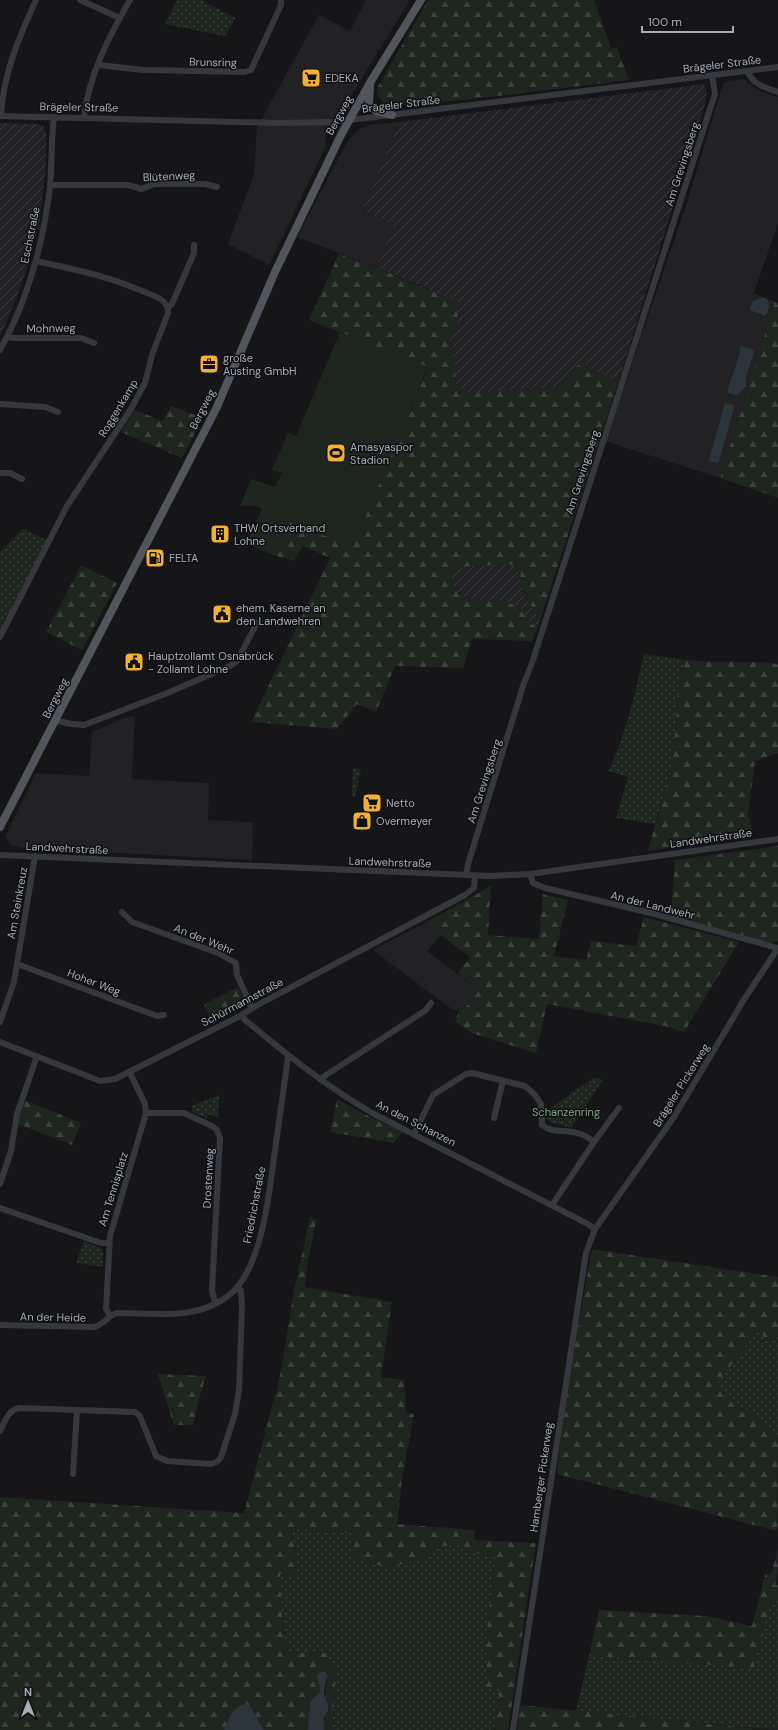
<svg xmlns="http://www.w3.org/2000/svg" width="778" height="1730" font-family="'DM Sans',sans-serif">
<defs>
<pattern id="industrial-furrows" width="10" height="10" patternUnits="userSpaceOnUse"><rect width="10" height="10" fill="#222225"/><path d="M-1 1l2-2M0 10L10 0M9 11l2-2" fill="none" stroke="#3f3f43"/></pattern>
<pattern id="grass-dots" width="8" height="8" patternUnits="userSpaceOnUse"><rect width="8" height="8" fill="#1e261f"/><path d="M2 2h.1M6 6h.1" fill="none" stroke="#3c433d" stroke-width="1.8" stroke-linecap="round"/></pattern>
<pattern id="forest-firs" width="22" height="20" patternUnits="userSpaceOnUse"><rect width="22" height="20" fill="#1e261f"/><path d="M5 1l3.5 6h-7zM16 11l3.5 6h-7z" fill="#3c433d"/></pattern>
</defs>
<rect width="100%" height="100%" fill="#161618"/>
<!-- built -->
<g fill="#222225">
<polygon points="366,0 410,0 345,106 337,112 325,134 326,146 269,265 228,244 254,174 257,127 319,15 350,31"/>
<polygon points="744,79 758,90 778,97 778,223 754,293 775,302 720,478 605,441 687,203 723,84 728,81"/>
<polygon points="399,122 362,211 394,224 377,268 297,237 345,146 353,135 361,128 370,125"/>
<polygon points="135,716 132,779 209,783 208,820 253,822 252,860 24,848 10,845 6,835 36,773 89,776 92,732 127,717"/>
<polygon points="425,923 441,935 427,951 479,990 470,1004 459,1011 453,1010 373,950"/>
</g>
<!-- industrial -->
<g fill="url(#industrial-furrows)">
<polygon points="704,84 707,92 705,104 618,383 580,363 560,387 466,393 456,384 452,342 450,342 449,330 457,329 429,289 377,268 394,224 362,211 399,122"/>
<polygon points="0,123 39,124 44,127 47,135 45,176 39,224 26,272 7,321 0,336"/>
<polygon points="509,564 519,567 522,587 526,597 540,620 538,628 530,625 521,609 503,601 479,601 465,597 455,590 451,582 453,572 462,567"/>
</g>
<!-- grass -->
<g fill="url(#grass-dots)">
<polygon points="177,0 201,0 236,18 225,36 165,24"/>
<polygon points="23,529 49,541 0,637 0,552"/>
<path d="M644,654L685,660L679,679L673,763L655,824L616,818L628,777L609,771C626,733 635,694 644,654Z"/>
<polygon points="353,768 361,769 355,798 352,797"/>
<polygon points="594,1077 603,1080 571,1128 550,1122 544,1117 544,1113"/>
<polygon points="219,1095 218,1118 209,1114 207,1118 192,1112 191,1106"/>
<polygon points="84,1241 101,1248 103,1252 103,1267 76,1263"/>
<polygon points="761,1327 764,1342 778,1336 778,1435 714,1386"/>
<polygon points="291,1529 352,1533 427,1559 438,1547 457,1545 465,1551 495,1557 486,1638 487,1687 499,1688 499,1702 494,1730 332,1730 336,1674 325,1653 287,1653 282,1614 280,1574 296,1575 298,1567"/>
<polygon points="778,1598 778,1730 576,1711 589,1656 752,1667 770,1606"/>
</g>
<!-- forest -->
<g fill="url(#forest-firs)">
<polygon points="428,0 594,0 611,48 617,47 629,80 472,99 394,106 384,104 378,96 377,88"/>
<path d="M339,254L377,268L458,302L457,329L449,331L450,342H452L456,384L466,393L560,387L580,363L618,383L540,620C534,610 527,600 523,589C520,582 521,574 519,567L509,564L462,567L453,572L451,582C464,611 492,593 514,605C526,611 525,622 538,628L532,641L472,639L463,668L395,666L376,712L357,704L337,729L251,722L330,558L303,546L294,561L273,555L290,522L353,546L428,368L309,320Z"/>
<polygon points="775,302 778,303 778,498 720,478"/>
<polygon points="171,406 203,418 182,458 121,432 134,410 163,421"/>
<polygon points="81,565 117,583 82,650 46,632"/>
<path d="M685,660C716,663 747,660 778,664V753L755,761L748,814L753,835L648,851L673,763L679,679Z"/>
<polygon points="778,846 778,941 770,943 671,915 675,860"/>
<polygon points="491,886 488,935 539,939 543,894 568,900 554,956 586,960 591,941 636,946 644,917 739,942 684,1032 665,1026 547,1004 536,1053 471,1033 455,1021 459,1011 470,1004 479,990 458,973 470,957 425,923"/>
<polygon points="238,987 245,1003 212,1021 204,1004"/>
<polygon points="337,1099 370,1117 403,1132 393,1143 330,1132"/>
<polygon points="24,1100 81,1123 72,1145 18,1124"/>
<path d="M310,1217L316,1220L308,1261L305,1287L392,1302L381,1377L404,1380L406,1413L414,1414L402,1480L397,1524L475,1530L474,1540L536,1543L508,1730H494L499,1702V1688L487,1687L486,1638L495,1557L465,1551L457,1545L438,1547L427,1559L387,1567L351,1559L352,1533L291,1529L298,1567L296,1575L280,1574L282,1614L287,1653H325L336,1674L332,1730H324C323,1722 326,1718 328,1711C330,1701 323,1695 326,1684L317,1678L320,1688L317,1696L310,1702L308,1730H264L250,1706L227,1723L224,1730H0V1497L244,1513L280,1376L294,1291Z"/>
<polygon points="592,1249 778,1277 778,1336 764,1342 761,1327 715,1386 778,1435 777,1531 557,1474 565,1401"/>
<polygon points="158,1374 206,1376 199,1399 193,1425 174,1425"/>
<polygon points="778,1548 778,1572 775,1585 778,1585 778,1598 770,1606 753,1668 589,1656 599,1610 706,1616 752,1626 765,1575 772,1572"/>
<polygon points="520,1705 768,1730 517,1730"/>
</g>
<!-- pitch -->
<polygon fill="#1e261f" points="340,332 428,367 353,547 290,522 273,555 246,544 262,509 256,506 240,506 251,479 275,487 282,473 272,470 288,433 296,436"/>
<!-- water -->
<g fill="#2c353c">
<path d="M760,298H766C770,304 770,310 765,316L750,310L753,301Z"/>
<polygon points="742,346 752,349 754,352 746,376 746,386 737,396 727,392 740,353 740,347"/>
<polygon points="725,403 734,405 734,408 719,461 718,463 709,462 710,456"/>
<polygon points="321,1672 324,1673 326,1675 324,1693 328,1704 328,1711 324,1718 324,1730 308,1730 310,1702 319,1693 320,1688 316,1675"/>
<path d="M247,1704L250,1706L264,1730H224C229,1718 233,1706 247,1704Z"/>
</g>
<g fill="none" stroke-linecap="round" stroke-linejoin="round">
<!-- minor -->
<g stroke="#37383d" stroke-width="6">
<polyline points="80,0 120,18"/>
<polyline points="98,65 144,70 245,72 251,70 281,5 281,0"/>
<path d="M747,71C755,86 764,87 778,92"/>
<polyline points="0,116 279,123 334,122 778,67"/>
<path d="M1,116C3,75 19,37 36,0"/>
<path d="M84,117C89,75 109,36 130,0"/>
<polyline points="50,185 128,185 142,189 154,184 205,184 217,187"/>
<polyline points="168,308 172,304 194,253 194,245"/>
<polyline points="7,337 14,338 81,338 94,343"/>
<path d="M0,350C28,300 43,244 50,187C52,164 51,140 54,117"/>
<polyline points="0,404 45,407 58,412"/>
<polyline points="0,473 10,473 22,479"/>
<path d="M0,637L67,506L131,409L145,383L152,355L168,313C168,309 167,305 164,302C158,296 150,294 142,291C108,276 72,269 36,261"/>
<polyline points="55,720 71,724 84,725 165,694 230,666 237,661 257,623"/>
<polyline points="0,855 491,876 530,874 778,839"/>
<polyline points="530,874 533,883 545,888 651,913 778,948"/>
<polyline points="466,875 468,864 523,686 533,660 711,106 715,94 712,76"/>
<polyline points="122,912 132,922 218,953 236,963 237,975 252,1008"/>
<polyline points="17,964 157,1016 164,1015"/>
<path d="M242,1015L245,1020C286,1054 327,1087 374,1114L586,1223L595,1229"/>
<polyline points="0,1022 14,982 35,856"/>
<polyline points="0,1042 100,1081 115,1079 242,1015 252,1008 465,895 474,888 475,876"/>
<polyline points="320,1079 426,1010 431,1003"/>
<polyline points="146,1113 184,1113 212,1126 217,1130 220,1138 212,1290 215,1303"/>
<polyline points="494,1118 503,1081"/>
<path d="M414,1134L433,1095L466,1074L472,1073L525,1086L535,1095L541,1104L542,1125C553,1134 564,1129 577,1133C584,1134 589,1138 594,1142L552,1205"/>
<polyline points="594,1142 619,1108"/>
<polyline points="0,1184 11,1151 17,1114 37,1056"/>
<polyline points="0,1208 101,1243 109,1243"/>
<polyline points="110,1315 106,1309 110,1236 146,1113 145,1104 130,1073"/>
<path d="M0,1325L94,1327C104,1325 107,1316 117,1313C156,1313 195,1321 228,1296C263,1270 269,1191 275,1151C279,1120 284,1088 288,1056"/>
<path d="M0,1431C5,1422 8,1410 19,1408L135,1412L140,1416L156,1456L167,1461L211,1464L217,1462L221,1457L235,1414L239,1390L242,1308L241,1291L238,1286"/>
<polyline points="73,1474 77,1410"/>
<path d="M513,1730C538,1571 561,1412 586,1253L595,1229L674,1117L745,998L778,948"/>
</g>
<!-- major -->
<g stroke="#53555c" stroke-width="8">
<polyline points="370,86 369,104 376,111 392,115"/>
<polyline points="0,827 216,409 275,272 341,135 371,81 421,0"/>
</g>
</g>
<!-- icons -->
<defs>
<symbol id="supermarket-square" viewBox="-11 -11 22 22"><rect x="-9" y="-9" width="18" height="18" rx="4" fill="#f2b134" stroke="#111113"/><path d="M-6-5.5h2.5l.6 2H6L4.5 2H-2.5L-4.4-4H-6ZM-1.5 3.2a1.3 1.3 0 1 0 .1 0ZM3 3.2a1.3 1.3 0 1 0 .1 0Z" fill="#111"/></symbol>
<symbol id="office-square" viewBox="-11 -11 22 22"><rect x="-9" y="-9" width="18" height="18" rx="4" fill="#f2b134" stroke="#111113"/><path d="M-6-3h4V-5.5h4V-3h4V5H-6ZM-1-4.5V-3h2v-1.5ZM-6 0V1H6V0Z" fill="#111"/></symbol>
<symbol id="stadium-square" viewBox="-11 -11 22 22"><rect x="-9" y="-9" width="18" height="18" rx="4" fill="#f2b134" stroke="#111113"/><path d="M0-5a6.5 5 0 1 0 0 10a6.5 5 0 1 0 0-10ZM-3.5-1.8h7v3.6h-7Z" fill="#111"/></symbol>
<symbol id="building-square" viewBox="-11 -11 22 22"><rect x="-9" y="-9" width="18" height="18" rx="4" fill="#f2b134" stroke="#111113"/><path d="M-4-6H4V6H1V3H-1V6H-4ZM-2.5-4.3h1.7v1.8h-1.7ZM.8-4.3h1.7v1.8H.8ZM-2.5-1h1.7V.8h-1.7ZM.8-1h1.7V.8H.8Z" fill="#111"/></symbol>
<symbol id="fuel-square" viewBox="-11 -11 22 22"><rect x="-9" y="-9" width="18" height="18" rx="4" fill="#f2b134" stroke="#111113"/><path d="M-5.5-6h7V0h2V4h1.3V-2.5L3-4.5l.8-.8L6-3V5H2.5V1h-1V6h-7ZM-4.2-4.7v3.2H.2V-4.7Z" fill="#111"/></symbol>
<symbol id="civic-square" viewBox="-11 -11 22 22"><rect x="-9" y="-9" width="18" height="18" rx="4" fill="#f2b134" stroke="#111113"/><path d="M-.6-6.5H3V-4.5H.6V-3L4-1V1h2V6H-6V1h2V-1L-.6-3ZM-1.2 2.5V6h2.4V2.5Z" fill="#111"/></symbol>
<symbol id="shop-square" viewBox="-11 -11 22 22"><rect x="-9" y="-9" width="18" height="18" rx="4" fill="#f2b134" stroke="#111113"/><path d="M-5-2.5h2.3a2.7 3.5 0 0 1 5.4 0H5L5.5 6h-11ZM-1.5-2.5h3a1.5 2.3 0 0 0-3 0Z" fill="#111"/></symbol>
</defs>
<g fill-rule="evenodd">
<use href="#supermarket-square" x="300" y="67" width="22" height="22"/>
<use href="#office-square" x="198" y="353" width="22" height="22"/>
<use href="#stadium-square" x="325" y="442" width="22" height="22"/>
<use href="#building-square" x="209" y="523" width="22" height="22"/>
<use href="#fuel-square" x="144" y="547" width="22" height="22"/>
<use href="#civic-square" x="211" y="603" width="22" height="22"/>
<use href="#civic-square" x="123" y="651" width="22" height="22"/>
<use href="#supermarket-square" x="361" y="792" width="22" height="22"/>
<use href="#shop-square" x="351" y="810" width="22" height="22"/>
</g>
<g text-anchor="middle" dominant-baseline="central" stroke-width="3" stroke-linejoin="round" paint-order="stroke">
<!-- street labels -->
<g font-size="11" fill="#a8adb8" stroke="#111113">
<text transform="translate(213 62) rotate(1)">Brunsring</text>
<text transform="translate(722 64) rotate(-7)">Brägeler Straße</text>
<text transform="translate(401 104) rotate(-7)">Brägeler Straße</text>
<text transform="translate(79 107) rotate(1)">Brägeler Straße</text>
<text transform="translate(339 115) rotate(-61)">Bergweg</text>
<text transform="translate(682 164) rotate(-72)">Am Grevingsberg</text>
<text transform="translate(169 176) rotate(-3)">Blütenweg</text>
<text transform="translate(30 235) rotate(-78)">Eschstraße</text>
<text transform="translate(51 328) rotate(-1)">Mohnweg</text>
<text transform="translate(118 408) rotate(-59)">Roggenkamp</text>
<text transform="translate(202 409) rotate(-63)">Bergweg</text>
<text transform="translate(582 472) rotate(-72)">Am Grevingsberg</text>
<text transform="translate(55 698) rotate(-63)">Bergweg</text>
<text transform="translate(484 781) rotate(-72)">Am Grevingsberg</text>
<text transform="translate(711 838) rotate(-8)">Landwehrstraße</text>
<text transform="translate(67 848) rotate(3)">Landwehrstraße</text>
<text transform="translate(390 862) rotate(2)">Landwehrstraße</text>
<text transform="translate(17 903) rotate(-80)">Am Steinkreuz</text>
<text transform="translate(653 905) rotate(14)">An der Landwehr</text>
<text transform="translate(204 939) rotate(22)">An der Wehr</text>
<text transform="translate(94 982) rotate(21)">Hoher Weg</text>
<text transform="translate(242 1002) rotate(-28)">Schürmannstraße</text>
<text transform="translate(681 1085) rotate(-58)">Brägeler Pickerweg</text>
<text transform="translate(416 1123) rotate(27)">An den Schanzen</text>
<text transform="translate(208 1178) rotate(-87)">Drostenweg</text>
<text transform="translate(113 1189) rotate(-73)">Am Tennisplatz</text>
<text transform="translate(254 1205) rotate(-79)">Friedrichstraße</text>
<text transform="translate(53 1317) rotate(1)">An der Heide</text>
<text transform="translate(541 1477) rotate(-82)">Hamberger Pickerweg</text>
</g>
<!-- poi labels -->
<g font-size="11" fill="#a8adb8" stroke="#111113" text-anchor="start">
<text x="325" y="78">EDEKA</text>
<text x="223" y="358">große<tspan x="223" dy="13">Austing GmbH</tspan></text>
<text x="350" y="447">Amasyaspor<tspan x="350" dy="13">Stadion</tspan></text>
<text x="234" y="528">THW Ortsverband<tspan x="234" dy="13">Lohne</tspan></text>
<text x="169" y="558">FELTA</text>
<text x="236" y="608">ehem. Kaserne an<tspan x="236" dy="13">den Landwehren</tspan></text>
<text x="148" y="656">Hauptzollamt Osnabrück<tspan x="148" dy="13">- Zollamt Lohne</tspan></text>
<text x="386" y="803">Netto</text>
<text x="376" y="821">Overmeyer</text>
</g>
<!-- park labels -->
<g font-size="11" fill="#7fa381" stroke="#111113">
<text x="566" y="1112">Schanzenring</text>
</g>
</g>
<!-- north arrow -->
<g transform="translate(28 1702)" stroke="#111113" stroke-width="3" paint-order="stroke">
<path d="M0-3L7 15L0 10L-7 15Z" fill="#a8adb8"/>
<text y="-6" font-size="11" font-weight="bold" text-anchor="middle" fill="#a8adb8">N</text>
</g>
<!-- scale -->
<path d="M642 26v6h91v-6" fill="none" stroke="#a8adb8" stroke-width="2"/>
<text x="648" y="26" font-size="12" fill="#a8adb8" stroke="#111113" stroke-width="3" paint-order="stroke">100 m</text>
</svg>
